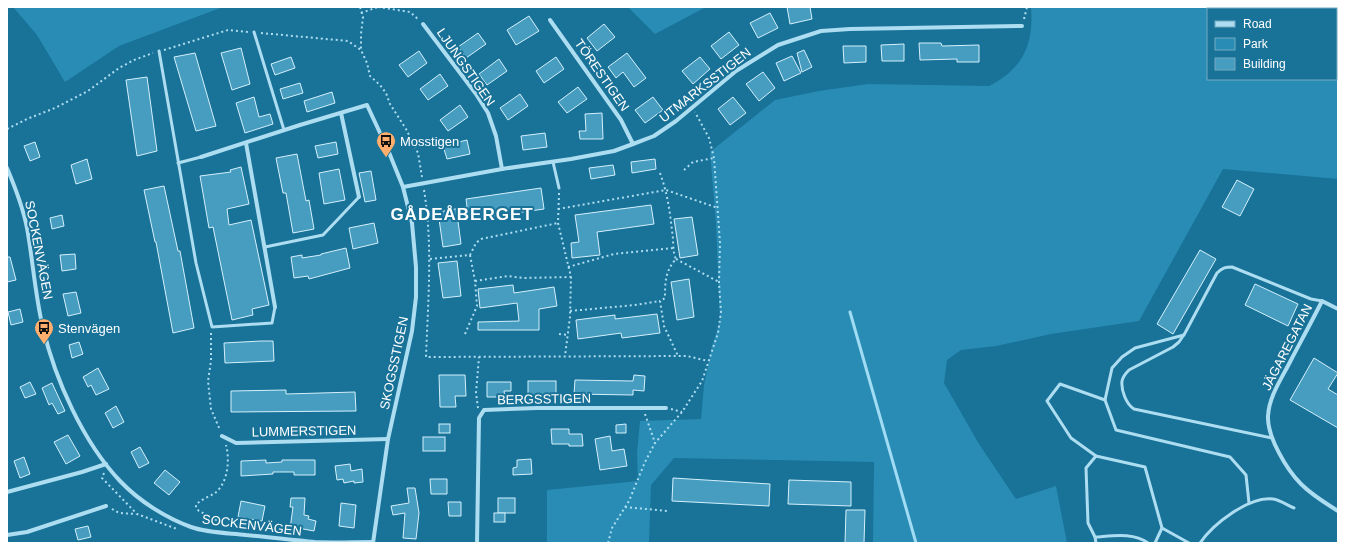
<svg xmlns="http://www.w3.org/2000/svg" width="1345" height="550" font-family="Arial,sans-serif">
<rect width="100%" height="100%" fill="#197298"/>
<!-- green -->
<g fill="#298cb4" fill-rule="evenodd">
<polygon points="13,7 223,7 119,46 65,82 37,35"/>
<polygon points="628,7 706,7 655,34"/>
<path d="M1031,7H1338V179L1223,169L1139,321L1051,334L996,346L961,350L947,360L944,383L979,444L1016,499L1056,486L1067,543H873L874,462L674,458L651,485L649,543H547V490L638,481L637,453L640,421L701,419L704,385L712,346L720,322L716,223L710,152L775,100L819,91L868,84L989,86C1023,69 1034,44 1031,7ZM1208,9H1336V79H1208Z"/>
</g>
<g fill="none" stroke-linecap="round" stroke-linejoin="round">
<!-- stream -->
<polyline stroke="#a0dcf3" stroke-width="3" points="850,312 916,543"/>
</g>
<!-- building -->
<g fill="#469dc0" stroke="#d4f0fc">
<polygon points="787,7 810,7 812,19 790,24"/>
<polygon points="770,13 778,28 758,38 750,23"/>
<polygon points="529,16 539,31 516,45 507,30"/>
<polygon points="604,24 615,37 597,51 587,38"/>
<polygon points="729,32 739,45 721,59 711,46"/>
<polygon points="478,33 486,44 466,58 458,47"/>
<polygon points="919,43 941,43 942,46 979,45 979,62 957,62 957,59 920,60"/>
<polygon points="904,44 904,61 882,61 881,45"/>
<polygon points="843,46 866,46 866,62 844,63"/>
<polygon points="241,48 250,84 232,90 221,53"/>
<polygon points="804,50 812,67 802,72 797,53"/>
<polygon points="419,51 427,63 408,77 399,65"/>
<polygon points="195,53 216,126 196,131 174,57"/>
<polygon points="627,53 646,78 634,87 623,72 616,78 608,67"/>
<polygon points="792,56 801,73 784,81 776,63"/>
<polygon points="291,57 295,68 275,75 271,64"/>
<polygon points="556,57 564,69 544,83 536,71"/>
<polygon points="700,57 710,69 693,84 682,71"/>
<polygon points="499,59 507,71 487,85 479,74"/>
<polygon points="763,72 775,88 759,101 746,84"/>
<polygon points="440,74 448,86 428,100 420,89"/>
<polygon points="147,77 157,151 137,156 126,80"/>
<polygon points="300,83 303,93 283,99 280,89"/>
<polygon points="578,87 587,99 567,113 558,102"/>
<polygon points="332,92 335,103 307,112 304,101"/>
<polygon points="520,94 528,106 508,120 500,108"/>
<polygon points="254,97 259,117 270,114 273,124 245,133 236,103"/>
<polygon points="653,97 663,110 645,123 635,110"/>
<polygon points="733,97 746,113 730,125 718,109"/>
<polygon points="460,105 468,117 448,131 440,120"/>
<polygon points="602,113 603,139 580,139 579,131 586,131 585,114"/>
<polygon points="545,133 547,147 523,150 521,136"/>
<polygon points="467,140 470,154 447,159 443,146"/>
<polygon points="35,142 40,157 30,161 24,146"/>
<polygon points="336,142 338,154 318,158 315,146"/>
<polygon points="297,154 306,201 309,200 314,229 293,233 286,193 283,193 276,158"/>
<polygon points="87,159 92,179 76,184 71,165"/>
<polygon points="655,159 656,169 632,173 631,162"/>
<polygon points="613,165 615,175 591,179 589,168"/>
<polygon points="241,167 249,204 227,209 229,225 251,220 269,305 252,309 253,315 232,320 213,227 209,228 200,176 231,172 230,170"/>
<polygon points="339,169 345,200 324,204 319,173"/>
<polygon points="371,171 376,200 365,202 359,173"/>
<polygon points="1237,180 1254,189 1240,216 1222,207"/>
<polygon points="164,186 178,251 180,251 194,328 173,333 156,242 155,242 144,190"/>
<polygon points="541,188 544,209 458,221 461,244 443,247 438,212 467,207 466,199"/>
<polygon points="651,205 654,224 597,232 600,255 572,258 571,243 579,242 575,215"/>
<polygon points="62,215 64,226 52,229 50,218"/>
<polygon points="692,217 698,255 680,258 674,219"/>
<polygon points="374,223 378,243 353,249 349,228"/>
<polygon points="346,248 350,268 309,279 308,276 294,278 291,257 302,255 302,258 321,255 321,254"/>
<polygon points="1200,250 1216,259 1173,334 1157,324"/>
<polygon points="75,254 76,269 62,271 60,255"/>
<polygon points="7,257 10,257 16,280 7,282"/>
<polygon points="457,261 461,296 443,298 438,263"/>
<polygon points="689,279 694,317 677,320 671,282"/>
<polygon points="1255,284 1298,304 1288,326 1245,305"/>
<polygon points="513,285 514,293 554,287 557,306 539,309 539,330 478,330 478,322 519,321 517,303 480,308 478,289"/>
<polygon points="76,292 81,313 68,316 63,294"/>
<polygon points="20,309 23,322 11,325 8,312"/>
<polygon points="657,314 660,333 622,338 621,333 578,339 576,320 615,315 615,319"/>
<polygon points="261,341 273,341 274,361 225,363 224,343"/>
<polygon points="79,342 83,354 72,358 69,345"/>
<polygon points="1314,358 1338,373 1328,389 1338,395 1338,428 1290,400"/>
<polygon points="98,368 109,389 96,395 91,385 88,387 83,377"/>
<polygon points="439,375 465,375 466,396 455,396 456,407 440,407"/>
<polygon points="634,375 645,376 644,391 633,390 633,395 574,394 575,380 633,381"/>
<rect x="528" y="381" width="28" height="15"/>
<polygon points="30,382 36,394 25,398 20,387"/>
<polygon points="487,382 511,382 511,391 504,391 505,397 487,397"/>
<polygon points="52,383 65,411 58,414 52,403 49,405 42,388"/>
<polygon points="286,390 286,394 355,392 356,411 231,412 231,391"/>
<polygon points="116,406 124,422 113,428 105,413"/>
<rect x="439" y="424" width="11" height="9"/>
<polygon points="626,424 626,433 616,433 616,425"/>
<polygon points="551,429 569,429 569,434 582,434 583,446 569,446 569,444 552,444"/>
<polygon points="68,435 80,456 66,464 54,442"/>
<polygon points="610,436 612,451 624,449 627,466 600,470 595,439"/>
<rect x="423" y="437" width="22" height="14"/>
<polygon points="140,447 149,463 139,468 131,452"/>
<polygon points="24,457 30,474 20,478 14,461"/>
<polygon points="531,459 532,474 513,475 513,468 517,467 517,460"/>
<polygon points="266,460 266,463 282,462 282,460 315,460 315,475 294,475 294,472 273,472 273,474 241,476 241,461"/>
<polygon points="350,464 351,471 362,469 363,482 354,483 354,481 344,483 343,479 337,480 335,466"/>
<polygon points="165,470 180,482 169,495 154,483"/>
<polygon points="673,478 770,484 769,506 672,501"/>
<polygon points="430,479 447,479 447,494 431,494"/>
<polygon points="789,480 851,482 851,506 788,504"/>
<polygon points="407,488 415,488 419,513 416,539 403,538 405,513 393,515 391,506 409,503"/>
<polygon points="291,498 305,498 304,515 309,516 308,519 316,521 314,531 298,528 298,530 290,529 293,507 290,507"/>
<rect x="498" y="498" width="17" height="15"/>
<polygon points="241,501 265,506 262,521 238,517"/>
<polygon points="448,502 461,502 461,516 449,516"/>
<polygon points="341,503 356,505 354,528 339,526"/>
<polygon points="846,510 865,510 864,543 845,543"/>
<rect x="494" y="513" width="11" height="9"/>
<polygon points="88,526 91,537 78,540 75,529"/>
</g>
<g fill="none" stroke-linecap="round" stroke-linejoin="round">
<!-- path -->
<g stroke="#adddf1" stroke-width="2" stroke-dasharray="2 3" stroke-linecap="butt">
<polyline points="360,7 363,17 361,34 361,50"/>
<polyline points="378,7 410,12 419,20"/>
<polyline points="361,13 378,7"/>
<polyline points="1024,19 1027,7"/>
<polyline points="261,33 348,41 361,50 367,63 370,76 380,85 386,93 390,104 406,129 418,153 422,177"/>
<polyline points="164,50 228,30 249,32"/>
<polyline points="7,129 27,119 55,108 88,91 119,68 134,60 153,53"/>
<polyline points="684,170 693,162 714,158"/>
<path d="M660,173C667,192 670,211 672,231C674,240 672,251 676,259C665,271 665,283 665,298L660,301L664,326L678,356"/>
<path d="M424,190C433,245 428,301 426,357L687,356L708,361"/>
<polyline points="559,193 558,223 571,277 570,317 565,356"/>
<polyline points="558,209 666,190 718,208"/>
<polyline points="430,259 470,255 476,243 481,239 558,223"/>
<polyline points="676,259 719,282"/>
<polyline points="568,267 614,254 674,248"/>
<polyline points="475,281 508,276 523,278 571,277"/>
<polyline points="570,311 635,305 660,301"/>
<polyline points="211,333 211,361 208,381 211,409 220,430"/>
<polyline points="465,334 477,306 475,281 470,255"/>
<polyline points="559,334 568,335"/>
<polyline points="478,408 476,393 479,357"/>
<polyline points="671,409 682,412"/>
<polyline points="645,414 655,443"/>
<polyline points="104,473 102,478 137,514 177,529"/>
<polyline points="625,507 667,511"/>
<polyline points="112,509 119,513 136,514"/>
<path d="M223,527L222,523L199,511L196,508V505C201,499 209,497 215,493C228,483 230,460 226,445"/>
<polyline points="608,543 612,528 629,501 645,462 655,443 682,412 702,381 718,333 721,312 719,283 720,243 714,158 709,138 695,112"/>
</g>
<!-- service -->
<g stroke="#adddf1" stroke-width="3">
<polyline points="254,32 284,130"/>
<polyline points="159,51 196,263 212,327 272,323 275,307"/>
<polyline points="553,162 559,188"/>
<polyline points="178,163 201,157"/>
<polyline points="265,247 323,235 359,197"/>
<polyline points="1184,335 1135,348 1122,357 1112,368 1105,400 1116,430 1230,457 1246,475 1249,503"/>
<polyline points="1105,400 1060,384 1047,401 1071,438 1096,456 1145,467 1162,528 1189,543"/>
<path d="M1272,438L1134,409C1126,404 1121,390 1122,381C1123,376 1126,373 1129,370L1173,347L1179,342L1185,333L1217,273C1222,268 1225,267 1232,267L1311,299L1322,301"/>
<polyline points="1095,537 1088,523 1086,468 1096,456"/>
<path d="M1096,543L1095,537C1112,536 1133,532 1148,543"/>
<polyline points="1155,543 1162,528"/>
<path d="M1200,543C1213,524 1249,496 1273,499C1280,500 1287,505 1294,508"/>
</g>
<!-- minor -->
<g stroke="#adddf1" stroke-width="4">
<polyline points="550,20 621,120 633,144"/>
<polyline points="423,24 476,94 488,113 496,136 502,169"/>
<polyline points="341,113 359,197"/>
<polyline points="246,143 275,307"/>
<polyline points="201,157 300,125 367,105 388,150 403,187 412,223 416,267 416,297 412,331 388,439 373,543"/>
<path d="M7,168C15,187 23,207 27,228C33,261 35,295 43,328C55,379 83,442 120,481C139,501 166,518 191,527C208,533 228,533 246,535C269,537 292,540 315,542C334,543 354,542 373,542"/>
<polyline points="403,187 502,169 571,159 614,151 633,144 654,136 676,121 736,71 778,45 821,31 850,29 1022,26"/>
<path d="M1338,309L1322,301C1312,321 1301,341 1291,360C1282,378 1269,396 1268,416C1267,437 1287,470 1301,484C1312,495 1325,503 1338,511"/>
<polyline points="222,436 236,443 388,439"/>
<polyline points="7,492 82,472 106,464"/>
<polyline points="7,535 27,532 106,506"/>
<polyline points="477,543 479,418 484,410 537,408 666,408"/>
</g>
</g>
<!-- icons -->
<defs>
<symbol id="bus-pin" viewBox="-11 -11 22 30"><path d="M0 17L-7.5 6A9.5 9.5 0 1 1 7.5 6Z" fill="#ffae6d" stroke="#197298"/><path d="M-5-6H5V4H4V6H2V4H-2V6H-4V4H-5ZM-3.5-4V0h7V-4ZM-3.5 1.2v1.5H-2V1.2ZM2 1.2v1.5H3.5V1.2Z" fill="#111"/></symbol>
</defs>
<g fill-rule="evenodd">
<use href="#bus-pin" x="375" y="130" width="22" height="30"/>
<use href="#bus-pin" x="33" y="317" width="22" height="30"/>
</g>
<g text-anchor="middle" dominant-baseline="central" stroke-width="4" stroke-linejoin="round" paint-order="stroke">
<!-- street labels -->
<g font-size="13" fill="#fff" stroke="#197298">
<text transform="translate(466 67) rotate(55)">LJUNGSTIGEN</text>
<text transform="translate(602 75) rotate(55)">TÖRESTIGEN</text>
<text transform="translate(705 85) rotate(-38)">UTMARKSSTIGEN</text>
<text transform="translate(39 250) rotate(79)">SOCKENVÄGEN</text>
<text transform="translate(1287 347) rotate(-63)">JÄGAREGATAN</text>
<text transform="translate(394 363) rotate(-78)">SKOGSSTIGEN</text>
<text transform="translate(544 399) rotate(-1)">BERGSSTIGEN</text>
<text transform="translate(304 431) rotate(-1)">LUMMERSTIGEN</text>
<text transform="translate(252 525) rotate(7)">SOCKENVÄGEN</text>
</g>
<!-- poi labels -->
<g font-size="13" fill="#fff" stroke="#197298" text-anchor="start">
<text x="400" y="141">Mosstigen</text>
<text x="58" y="328">Stenvägen</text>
</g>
<!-- district labels -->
<g font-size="17" font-weight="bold" letter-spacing="1" fill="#fff" stroke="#197298">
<text x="462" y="214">GÅDEÅBERGET</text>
</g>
</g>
<!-- border -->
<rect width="1345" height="550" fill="none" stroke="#ffffff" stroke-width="16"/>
<!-- legend -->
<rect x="1207" y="8" width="130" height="72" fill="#197298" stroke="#75aac1"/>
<rect x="1215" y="21" width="20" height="6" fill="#adddf1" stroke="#75aac1"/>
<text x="1243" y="28" font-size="12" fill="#ffffff">Road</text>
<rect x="1215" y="38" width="20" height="12" fill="#298cb4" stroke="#75aac1"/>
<text x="1243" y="48" font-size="12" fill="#ffffff">Park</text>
<rect x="1215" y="58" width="20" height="12" fill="#469dc0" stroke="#75aac1"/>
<text x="1243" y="68" font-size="12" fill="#ffffff">Building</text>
</svg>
